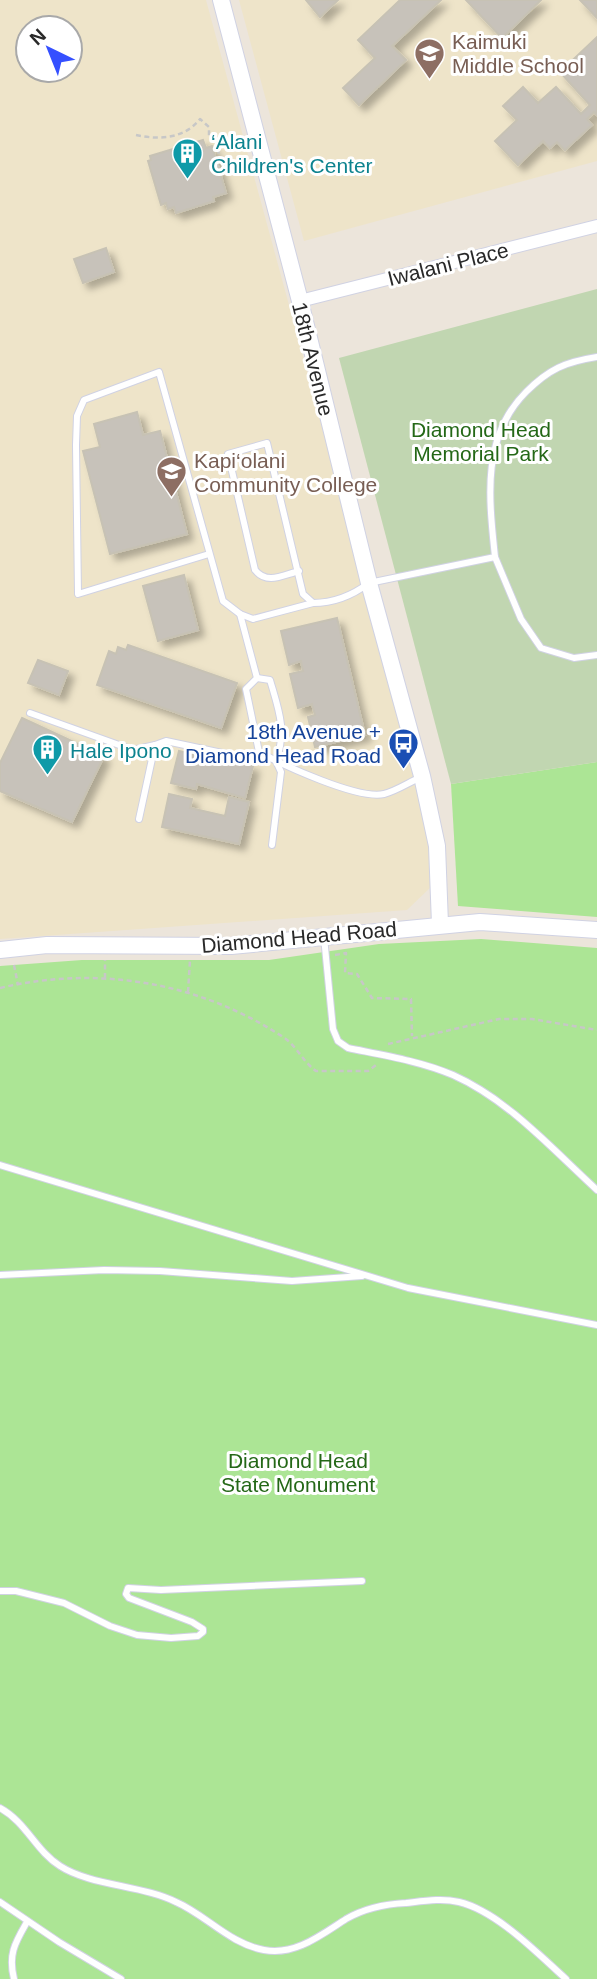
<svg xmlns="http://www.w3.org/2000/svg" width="597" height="1979" font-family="Helvetica,sans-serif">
<defs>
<filter id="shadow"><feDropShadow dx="6" dy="6" stdDeviation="3.5" flood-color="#0004"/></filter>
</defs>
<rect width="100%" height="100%" fill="#ece5db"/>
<!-- education -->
<g fill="#eee4c9" fill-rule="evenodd">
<path d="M0,0H206L434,838L433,885L407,910L0,939ZM28,28H70V70H28Z"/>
<polygon points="239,0 597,0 597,161 304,241"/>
</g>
<!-- green -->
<g fill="#ace595">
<polygon points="597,762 597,917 458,906 451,784"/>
<polygon points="481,939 597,948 597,1979 0,1979 0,966 82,960 269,960 379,944"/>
</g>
<!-- cemetery -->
<polygon fill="#c1d6b1" points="597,289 597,762 451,784 339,358"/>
<!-- building -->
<g fill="#c7c2ba" stroke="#c7c2b4" stroke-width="2" filter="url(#shadow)">
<polygon points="306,0 338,0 320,17"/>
<polygon points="400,0 441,0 392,46 406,60 359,105 343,88 375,58 358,40"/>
<polygon points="466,0 541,0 502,38"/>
<polygon points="580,0 597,0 597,18"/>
<polygon points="597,37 597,115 594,112 587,119 592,125 565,150 557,142 550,148 543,141 518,165 495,141 517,120 503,106 523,87 538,103 556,87 581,114 590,105 560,72"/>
<polygon points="203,140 206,148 212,146 226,193 213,197 214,201 176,213 174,207 168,209 166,203 161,205 148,161 151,160 150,156"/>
<polygon points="106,248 114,272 83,283 74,259"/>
<polygon points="137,412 143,435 160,431 187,534 110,554 83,451 100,447 94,424"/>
<polygon points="184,575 198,630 158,641 143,586"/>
<polygon points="337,618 365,735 315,747 308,717 315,715 312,704 298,708 290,674 303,671 301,661 289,665 281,631"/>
<polygon points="128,645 237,683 221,728 97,685 109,651 116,654 118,647 126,650"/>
<polygon points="38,660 68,671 59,695 28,683"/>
<polygon points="22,718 104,756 72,822 0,791 0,763"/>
<polygon points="179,751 230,763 231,761 253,766 245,798 197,784 196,789 171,783"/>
<polygon points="169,794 192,799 190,808 225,816 229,797 249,802 239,844 162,827"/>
</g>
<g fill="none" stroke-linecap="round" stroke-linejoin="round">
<defs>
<g id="service">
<polyline points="209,554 78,594 76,445 77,416 84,400 159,372 223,601 240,614 253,619 313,603"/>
<polyline points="495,557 521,619 541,648 574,658 597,655"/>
<path d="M299,571C283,575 267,585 255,570L228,454L267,443L303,594L313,603C334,603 353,595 369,583L495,557C489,499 481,437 526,392C549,369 565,362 597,357"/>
<path d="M257,678L270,680C279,711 287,730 276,761L281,772L272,845"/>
<polyline points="30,713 133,750 155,745"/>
<path d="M259,752C283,765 358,800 384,794C396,791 408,783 419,778"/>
<polyline points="139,819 155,745 166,741 241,757 259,752 246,689 257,678 240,614"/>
<path d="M324,937L333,1029L338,1041L348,1048C382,1055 420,1061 453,1075C509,1100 552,1149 597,1190"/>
<polyline points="0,1165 408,1288 597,1325"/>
<polyline points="0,1275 104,1270 160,1271 292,1281 362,1276"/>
<polyline points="0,1591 16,1591 64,1603 110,1626 137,1635 171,1638 198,1636 203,1632 203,1629 192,1622 129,1598 126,1594 128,1588 161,1590 362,1581"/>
<path d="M0,1808C26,1822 36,1851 60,1866C91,1886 142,1885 176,1902C206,1915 230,1944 264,1950C295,1956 321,1935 346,1919C365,1908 385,1904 406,1903C424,1901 442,1898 459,1902C497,1911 537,1953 566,1979"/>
<polyline points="0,1902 59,1942 121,1979"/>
<path d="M14,1979C8,1954 15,1943 27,1922"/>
</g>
<polyline id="minor" points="300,301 597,226"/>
<g id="tertiary">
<polyline points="221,0 300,301 369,583 422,776 437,846 440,924"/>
<polyline points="0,950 47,945 231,946 480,922 597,930"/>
</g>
</defs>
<!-- service casing -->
<use href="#service" stroke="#d0d2e3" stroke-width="8"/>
<!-- minor casing -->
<use href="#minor" stroke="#d0d2e3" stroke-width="14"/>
<!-- tertiary casing -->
<use href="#tertiary" stroke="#d0d2e3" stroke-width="18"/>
<!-- path -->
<g stroke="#c7c7c7" stroke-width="2.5" stroke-dasharray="5 3.5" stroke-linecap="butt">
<path d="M136,135C159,140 184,139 200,119L209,127V137H216L220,161L218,167"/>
<polyline points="335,955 346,953 345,973 357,974 372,998 411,999 412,1036"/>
<polyline points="14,965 18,985"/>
<polyline points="105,978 105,960"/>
<path d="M0,988C98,965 199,982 283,1037C297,1046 303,1062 316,1071H368L376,1065"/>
<polyline points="188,992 190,960"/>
<polyline points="388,1044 499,1019 532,1019 597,1030"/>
</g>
<!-- service -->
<use href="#service" stroke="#fff" stroke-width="6"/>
<!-- minor -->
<use href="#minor" stroke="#fff" stroke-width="12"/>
<!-- tertiary -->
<use href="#tertiary" stroke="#fff" stroke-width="16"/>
</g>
<!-- icons -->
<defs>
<symbol id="school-pin" viewBox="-11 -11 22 30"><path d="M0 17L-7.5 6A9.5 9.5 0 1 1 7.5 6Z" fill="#8d6e63" stroke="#fff"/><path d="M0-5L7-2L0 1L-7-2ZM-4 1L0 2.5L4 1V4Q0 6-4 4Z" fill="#fff"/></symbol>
<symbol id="building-pin" viewBox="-11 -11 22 30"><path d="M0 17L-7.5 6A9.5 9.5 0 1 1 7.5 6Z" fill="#0f9aa8" stroke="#fff"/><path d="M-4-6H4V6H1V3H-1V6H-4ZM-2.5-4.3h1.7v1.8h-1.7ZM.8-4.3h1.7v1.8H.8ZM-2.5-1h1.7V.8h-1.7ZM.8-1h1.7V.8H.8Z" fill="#fff"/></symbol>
<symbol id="university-pin" viewBox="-11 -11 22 30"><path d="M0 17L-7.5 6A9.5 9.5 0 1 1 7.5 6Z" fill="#8d6e63" stroke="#fff"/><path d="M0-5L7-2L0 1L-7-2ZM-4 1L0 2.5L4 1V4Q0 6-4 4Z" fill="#fff"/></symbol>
<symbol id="bus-pin" viewBox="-11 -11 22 30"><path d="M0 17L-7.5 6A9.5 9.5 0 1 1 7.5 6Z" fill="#1a4fb4" stroke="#fff"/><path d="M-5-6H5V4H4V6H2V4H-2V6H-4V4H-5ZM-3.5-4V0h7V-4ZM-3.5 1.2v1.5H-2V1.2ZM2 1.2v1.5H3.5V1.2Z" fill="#fff"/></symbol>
</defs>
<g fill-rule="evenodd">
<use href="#school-pin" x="412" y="36" width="35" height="47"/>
<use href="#building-pin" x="170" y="136" width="35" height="47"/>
<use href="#university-pin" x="154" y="454" width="35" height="47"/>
<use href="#bus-pin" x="386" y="726" width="35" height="47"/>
<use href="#building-pin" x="30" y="732" width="35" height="47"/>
</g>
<g text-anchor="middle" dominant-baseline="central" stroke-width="6" stroke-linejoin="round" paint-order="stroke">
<!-- education labels -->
<g font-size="21" fill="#785e54" stroke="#fff" text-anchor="start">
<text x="452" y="41">Kaimuki<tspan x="452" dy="24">Middle School</tspan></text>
<text x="194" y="460">Kapi‘olani<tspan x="194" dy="24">Community College</tspan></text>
</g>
<!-- culture labels -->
<g font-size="21" fill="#0d838f" stroke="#fff" text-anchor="start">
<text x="211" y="141">‘Alani<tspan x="211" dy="24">Children's Center</tspan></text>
<text x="70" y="750">Hale Ipono</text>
</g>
<!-- street labels -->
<g font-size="21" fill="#292929" stroke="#fff">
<text transform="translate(448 264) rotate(-14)">Iwalani Place</text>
<text transform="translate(313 359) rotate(76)">18th Avenue</text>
<text transform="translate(299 937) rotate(-5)">Diamond Head Road</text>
</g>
<!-- park labels -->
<g font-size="21" fill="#246817" stroke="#fff">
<text x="481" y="429">Diamond Head<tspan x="481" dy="24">Memorial Park</tspan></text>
<text x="298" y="1460">Diamond Head<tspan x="298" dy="24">State Monument</tspan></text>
</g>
<!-- transit labels -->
<g font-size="21" fill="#164399" stroke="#fff" text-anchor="end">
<text x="381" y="731">18th Avenue +<tspan x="381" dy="24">Diamond Head Road</tspan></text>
</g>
</g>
<!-- north arrow -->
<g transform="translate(49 49) rotate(317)"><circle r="33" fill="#ffffff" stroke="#a9a9a9" stroke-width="2"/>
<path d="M0-5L12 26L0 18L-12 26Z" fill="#3550ff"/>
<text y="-10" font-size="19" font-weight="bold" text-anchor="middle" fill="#292929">N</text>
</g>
</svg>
